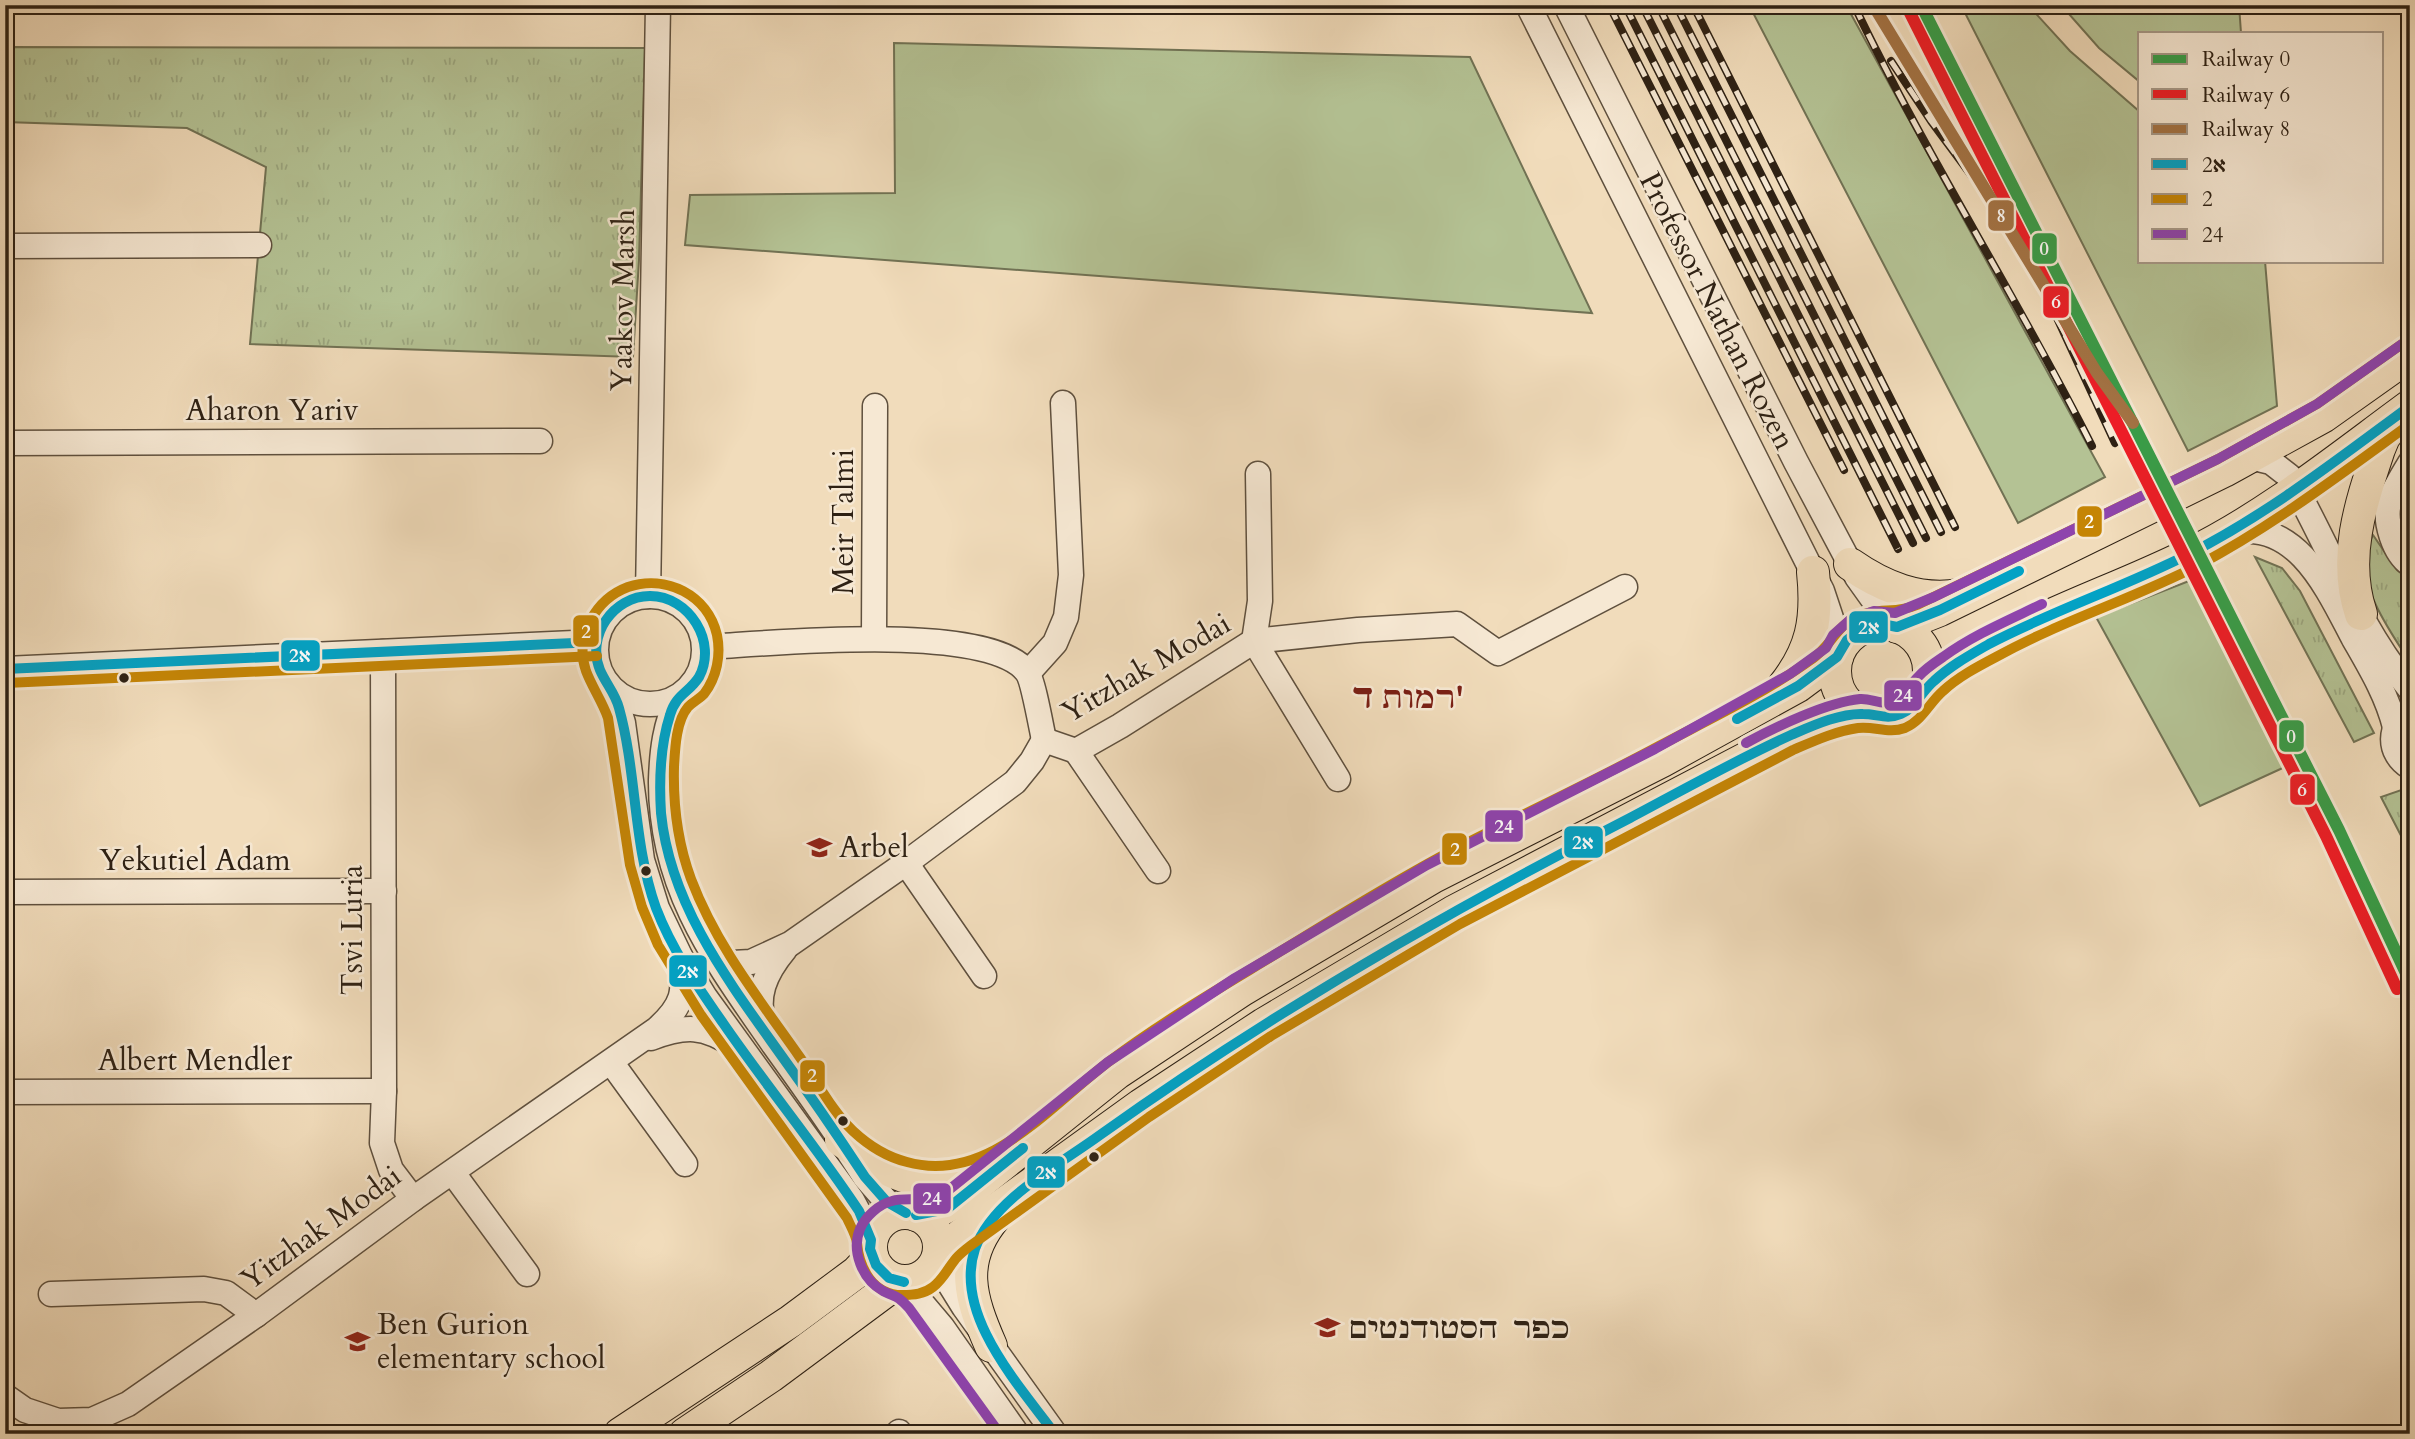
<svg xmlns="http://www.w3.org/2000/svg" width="2415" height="1439" font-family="Cardo,'Frank Ruhl Libre',serif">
<defs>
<pattern id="park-tufts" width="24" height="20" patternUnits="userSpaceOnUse" patternTransform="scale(1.75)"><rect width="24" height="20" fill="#b4c294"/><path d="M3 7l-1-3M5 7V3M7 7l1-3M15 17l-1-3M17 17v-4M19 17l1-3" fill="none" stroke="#9ba67f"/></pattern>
</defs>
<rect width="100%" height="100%" fill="#f1dcbb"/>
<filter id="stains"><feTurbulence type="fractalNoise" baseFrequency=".00286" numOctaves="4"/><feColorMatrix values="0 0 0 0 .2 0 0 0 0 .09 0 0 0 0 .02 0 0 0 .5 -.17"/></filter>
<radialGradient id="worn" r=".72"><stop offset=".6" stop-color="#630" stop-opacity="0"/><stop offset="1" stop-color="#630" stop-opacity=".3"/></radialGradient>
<!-- green -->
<g fill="#b4c294" stroke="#717254" stroke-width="2">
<polygon points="1749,5 1846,5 2105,477 2018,523"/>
<polygon points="1961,5 2028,5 2070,51 2140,112 2140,261 2265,261 2277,406 2188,451"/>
<polygon points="2061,5 2239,5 2241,33 2140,33 2140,82 2099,48"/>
<polygon points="894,43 1470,57 1592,313 685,245 690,195 895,193"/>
<polygon points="2189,581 2287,766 2200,806 2096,617"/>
</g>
<!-- park -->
<g fill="url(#park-tufts)" stroke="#717254" stroke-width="2">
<polygon points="5,47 645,48 639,260 633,357 250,344 266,167 187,128 5,122"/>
<path d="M2373,535L2397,570L2410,580V662C2391,633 2358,587 2366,551C2367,546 2371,540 2373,535Z"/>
<polygon points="2255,557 2282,568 2300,591 2374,733 2354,742"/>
<polygon points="2407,788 2410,790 2410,853 2381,797"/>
</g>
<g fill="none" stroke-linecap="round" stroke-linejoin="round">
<defs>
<g id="minor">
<polyline points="1528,5 1822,591 1841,648"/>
<polyline points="1566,5 1796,462 1857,577 1892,626"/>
<polyline points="5,246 259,245"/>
<polyline points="5,443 540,441"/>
<path d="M2250,457L2271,462L2289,476C2329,546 2358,627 2410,689"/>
<path d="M2410,463C2403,475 2393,490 2389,503C2384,521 2394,553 2410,564"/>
<polyline points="1258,474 1260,601 1254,641 1338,779"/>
<path d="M2231,533C2297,517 2329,592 2354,639C2370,667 2387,695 2395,727"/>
<circle cx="650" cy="650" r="54"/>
<polyline points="648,596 658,5"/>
<polyline points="874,638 875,406"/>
<path d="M705,647C767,644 989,621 1027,672C1033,680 1041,726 1044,740"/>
<polyline points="383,652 384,1091 382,1143 391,1170 413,1199"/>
<polyline points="5,669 596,642"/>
<polyline points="1028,673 1055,643 1066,617 1071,575 1063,403"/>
<polyline points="613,690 623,723 642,860 657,908 681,958 705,997 852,1200 866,1226 871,1240"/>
<path d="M678,697C665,725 662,750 661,780C660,888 715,960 774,1045C805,1088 836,1132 865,1177L887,1202L906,1213"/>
<path d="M2410,711C2388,725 2387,753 2410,767"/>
<polyline points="1044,740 1076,751 1120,726 1254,641 1358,630 1457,624 1498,653 1625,587"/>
<polyline points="1076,751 1158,871"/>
<polyline points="906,863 984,976"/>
<polyline points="5,892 384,891"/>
<polyline points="715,959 732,963 751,962 790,944 906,863 1015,782 1032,761 1044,740"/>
<path d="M765,1028C754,997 765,973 785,949"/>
<path d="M651,1038C685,1025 704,1025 735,1046"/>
<polyline points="611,1062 685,1164"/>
<polyline points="5,1092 384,1091"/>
<polyline points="453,1173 527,1274"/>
<polyline points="936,1262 964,1307 1055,1434"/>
<polyline points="904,1282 942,1327 1017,1434"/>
<polyline points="51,1294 204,1289 226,1293 256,1315"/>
<path d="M5,1396L25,1410L58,1421L92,1420L128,1404L256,1315L413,1199L657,1029C684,1005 685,992 681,958"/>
<polyline points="899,1432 900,1434"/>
</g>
<g id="major">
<path d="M1850,564C1883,587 1919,602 1960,595"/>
<path d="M2361,614C2342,558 2361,503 2379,449L2384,437L2396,422"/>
<circle cx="1882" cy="671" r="47"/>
<polyline points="1897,627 1940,610 2224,471 2324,416 2410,355"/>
<path d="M1927,687C2004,625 2101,598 2188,555C2268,516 2339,458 2410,406"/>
<path d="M1782,688C1812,651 1818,620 1813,572"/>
<path d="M841,1140C885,1174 933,1197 986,1171"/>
<circle cx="905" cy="1247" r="34"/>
<polyline points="916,1215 935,1213 957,1201 1117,1073 1242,990 1433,877 1662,761 1798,686 1837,657"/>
<polyline points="938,1259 961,1235 1141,1105 1264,1024 1453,912 1787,737 1813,726 1862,713"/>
<path d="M991,1346C970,1298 958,1261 995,1217"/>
<polyline points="620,1434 791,1321 857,1272 872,1256"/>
<polyline points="685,1434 771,1376 899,1281"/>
</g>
</defs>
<!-- minor casing -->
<use href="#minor" stroke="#5f503e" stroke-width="27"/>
<!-- major casing -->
<use href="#major" stroke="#2e2114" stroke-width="34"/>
<!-- minor -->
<use href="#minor" stroke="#f6e8d3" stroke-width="24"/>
<!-- major -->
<use href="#major" stroke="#f1dcbb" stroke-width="32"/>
<defs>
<g id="rail">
<polyline points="1609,5 1844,470"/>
<polyline points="1625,5 1898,549"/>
<polyline points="1642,5 1913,543"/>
<polyline points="1658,5 1926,538"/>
<polyline points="1676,5 1941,532"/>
<polyline points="1693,5 1955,527"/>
<path d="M1854,5C1926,156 2017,297 2092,446"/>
<polyline points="1891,61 1931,121 1994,206"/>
<polyline points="2038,277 2115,443"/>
</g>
</defs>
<!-- rail casing -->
<use href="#rail" stroke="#2e2114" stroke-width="8"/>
<!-- rail -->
<use href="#rail" stroke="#f6e8d3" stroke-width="5" stroke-dasharray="16" stroke-linecap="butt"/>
<defs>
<g id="bus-1">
<polyline points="5,669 596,642"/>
<polyline points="1737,719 1798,686 1837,657 1847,640 1863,628 1882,624 1897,627 1940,610 2019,571"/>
<polyline points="916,1215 947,1209 1023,1148"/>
<path d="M904,1282L889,1278L876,1265L870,1249L871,1240L859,1211C816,1146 767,1087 723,1023C698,987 672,950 656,908C633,844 637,773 619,708C615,693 606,684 600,670C586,636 613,596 650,596C689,596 718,642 699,677C689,693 676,694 670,715C660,746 659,781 661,813C670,905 729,982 781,1055C810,1095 838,1136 865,1177L887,1202L906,1213"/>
<path d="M1055,1434C1019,1385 953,1314 975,1249C992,1200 1059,1165 1100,1135C1268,1015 1446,912 1630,818C1683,790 1736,760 1791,735C1812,726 1840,713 1863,714C1877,714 1887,720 1901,714C1915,708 1922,691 1934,681C1950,666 1970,655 1989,644C2054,610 2124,587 2189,554C2268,514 2338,459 2410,406"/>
</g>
<g id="bus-2">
<path d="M2402,344L2317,404L2218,459L1917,605C1896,614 1876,607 1856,617C1837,626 1830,647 1812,659C1765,693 1710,719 1659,746C1592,782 1523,814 1455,849C1394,881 1335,918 1276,954C1220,988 1163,1021 1111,1060C1051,1104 989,1185 907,1162C887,1157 868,1145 853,1131C831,1110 817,1081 799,1056C759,999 716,945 691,879C678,844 673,805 674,767C675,749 676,721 688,707C693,702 699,699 704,694C717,677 721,655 717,635C708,595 666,574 628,587C596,599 574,636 586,671C592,687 602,701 608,718L630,865L642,907L658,945L701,1015L847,1218C850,1225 856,1235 857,1243C859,1268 873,1295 902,1295C914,1295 924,1294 933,1287C943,1279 947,1270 954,1261C958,1255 964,1251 970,1246L1149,1117L1271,1036L1460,924L1793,750C1814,741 1836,731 1858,728C1875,726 1888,734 1905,728C1923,720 1929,703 1943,691C1958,677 1977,667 1996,657C2061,621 2133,599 2199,565C2274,525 2341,474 2410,424"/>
<polyline points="6,683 597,656"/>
</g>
<g id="bus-3">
<path d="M1746,743C1775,727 1828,702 1860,699C1873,698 1883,707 1897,700C1907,696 1910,684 1918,677C1925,669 1934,663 1943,657C1973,635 2009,620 2042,604"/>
<path d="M1000,1434L909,1308C896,1294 897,1298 883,1291C862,1279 851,1251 860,1229C865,1217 879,1204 892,1201C906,1197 923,1202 940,1197L1108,1062L1235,978L1427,865L1655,749L1790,674L1826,648L1833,635L1851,619L1874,611L1895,613L1934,597L2218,459L2317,404L2402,344"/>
</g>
</defs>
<!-- bus-1 casing -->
<use href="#bus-1" stroke="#f6e8d3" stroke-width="16"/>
<!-- bus-2 casing -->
<use href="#bus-2" stroke="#f6e8d3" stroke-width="16"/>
<!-- bus-3 casing -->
<use href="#bus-3" stroke="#f6e8d3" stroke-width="16"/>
<!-- bus-1 -->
<use href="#bus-1" stroke="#02a2c5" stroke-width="10"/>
<!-- bus-2 -->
<use href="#bus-2" stroke="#c58505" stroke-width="10"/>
<!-- bus-3 -->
<use href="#bus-3" stroke="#8e44ad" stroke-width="10"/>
<defs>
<polyline id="rail-1" points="1921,5 2339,830 2410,982"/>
<polyline id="rail-2" points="1909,11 2326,836 2397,989"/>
<polyline id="rail-3" points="1873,5 2097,373 2133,423"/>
</defs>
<!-- rail-1 casing -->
<use href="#rail-1" stroke="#f6e8d3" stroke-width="18"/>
<!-- rail-2 casing -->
<use href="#rail-2" stroke="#f6e8d3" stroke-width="18"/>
<!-- rail-3 casing -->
<use href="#rail-3" stroke="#f6e8d3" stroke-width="18"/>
<!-- rail-1 -->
<use href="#rail-1" stroke="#389d48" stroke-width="12"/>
<!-- rail-2 -->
<use href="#rail-2" stroke="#ed1d26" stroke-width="12"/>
<!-- rail-3 -->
<use href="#rail-3" stroke="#a37243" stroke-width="12"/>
</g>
<!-- icons -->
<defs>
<symbol id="school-bare" viewBox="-9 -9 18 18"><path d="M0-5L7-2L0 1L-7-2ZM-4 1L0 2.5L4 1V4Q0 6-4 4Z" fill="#8f2418" stroke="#f6e8d3" stroke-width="2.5" paint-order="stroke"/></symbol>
<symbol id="university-bare" viewBox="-9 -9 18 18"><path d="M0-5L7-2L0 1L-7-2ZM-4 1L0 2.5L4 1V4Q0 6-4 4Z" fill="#8f2418" stroke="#f6e8d3" stroke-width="2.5" paint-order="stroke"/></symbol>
</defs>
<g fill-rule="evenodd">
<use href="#school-bare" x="802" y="830" width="35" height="35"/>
<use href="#university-bare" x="1310" y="1310" width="35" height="35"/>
<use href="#school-bare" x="340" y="1324" width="35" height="35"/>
</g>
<!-- markers -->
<g fill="#2e2114" stroke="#f6e8d3" stroke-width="2.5">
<circle cx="124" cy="678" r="6"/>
<circle cx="646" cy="871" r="6"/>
<circle cx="843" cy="1121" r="6"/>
<circle cx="1094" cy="1157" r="6"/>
</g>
<g text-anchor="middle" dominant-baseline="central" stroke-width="5" stroke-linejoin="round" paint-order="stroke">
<!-- street labels -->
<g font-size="30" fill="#2e2114" stroke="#f6e8d3">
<text transform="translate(623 300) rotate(-89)">Yaakov Marsh</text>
<text transform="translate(1717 311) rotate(63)">Professor Nathan Rozen</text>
<text x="272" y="410">Aharon Yariv</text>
<text transform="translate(843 522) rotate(-90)">Meir Talmi</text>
<text transform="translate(1146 668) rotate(-30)">Yitzhak Modai</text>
<text x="195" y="860">Yekutiel Adam</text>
<text transform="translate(352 930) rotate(-90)">Tsvi Luria</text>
<text x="195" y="1060">Albert Mendler</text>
<text transform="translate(321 1228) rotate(-36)">Yitzhak Modai</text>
</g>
<!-- poi labels -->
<g font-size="30" fill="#2e2114" stroke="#f6e8d3" text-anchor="start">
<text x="839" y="847">Arbel</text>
<text x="377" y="1324">Ben Gurion<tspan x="377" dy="34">elementary school</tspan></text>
<text x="1348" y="1328">כפר הסטודנטים</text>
</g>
<!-- neighbourhood labels -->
<g font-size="32" font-weight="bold" fill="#7a1f14" stroke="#f6e8d3">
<text x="1408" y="698">רמות ד'</text>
</g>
</g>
<g stroke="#f6e8d3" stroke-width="2.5">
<rect x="1987" y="199" width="28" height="33" rx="7" fill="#a37243"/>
<rect x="2031" y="232" width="27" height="33" rx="7" fill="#389d48"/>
<rect x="2042" y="285" width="28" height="34" rx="7" fill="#ed1d26"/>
<rect x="2076" y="505" width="27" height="33" rx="7" fill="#c58505"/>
<rect x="1848" y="610" width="41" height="34" rx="7" fill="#02a2c5"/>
<rect x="572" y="614" width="28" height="34" rx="7" fill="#c58505"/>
<rect x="280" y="639" width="41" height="33" rx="7" fill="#02a2c5"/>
<rect x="1883" y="679" width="40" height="33" rx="7" fill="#8e44ad"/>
<rect x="2278" y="719" width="27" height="34" rx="7" fill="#389d48"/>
<rect x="2289" y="773" width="27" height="33" rx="7" fill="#ed1d26"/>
<rect x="1484" y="809" width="40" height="34" rx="7" fill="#8e44ad"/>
<rect x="1563" y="825" width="41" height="34" rx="7" fill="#02a2c5"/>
<rect x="1441" y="832" width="27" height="34" rx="7" fill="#c58505"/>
<rect x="668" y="954" width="40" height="34" rx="7" fill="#02a2c5"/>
<rect x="799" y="1059" width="27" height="34" rx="7" fill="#c58505"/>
<rect x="1026" y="1155" width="40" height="34" rx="7" fill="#02a2c5"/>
<rect x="912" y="1182" width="40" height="33" rx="7" fill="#8e44ad"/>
</g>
<g font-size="19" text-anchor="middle" font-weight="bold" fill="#fff">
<text x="2001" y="222">8</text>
<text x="2044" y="255">0</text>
<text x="2056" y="308">6</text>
<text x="2089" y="528">2</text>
<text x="1869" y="634">2א</text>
<text x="586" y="638">2</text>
<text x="300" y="662">2א</text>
<text x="1903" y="702">24</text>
<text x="2291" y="743">0</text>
<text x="2302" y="796">6</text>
<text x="1504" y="833">24</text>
<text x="1583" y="849">2א</text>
<text x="1455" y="856">2</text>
<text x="688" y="978">2א</text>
<text x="812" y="1082">2</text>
<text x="1046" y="1179">2א</text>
<text x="932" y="1205">24</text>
</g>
<!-- margin -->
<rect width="2415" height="1439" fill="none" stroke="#f1dcbb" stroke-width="28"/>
<rect x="7" y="7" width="2401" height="1425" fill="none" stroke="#2e2114" stroke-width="3.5"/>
<rect x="14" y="14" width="2387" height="1411" fill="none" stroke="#2e2114" stroke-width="2"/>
<!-- legend -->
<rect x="2138" y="32" width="245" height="231" fill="#f6e8d3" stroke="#a69887" stroke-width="2"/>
<rect x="2152" y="54" width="35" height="10" fill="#389d48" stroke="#a69887" stroke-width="2"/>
<text x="2202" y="66" font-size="21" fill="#2e2114">Railway 0</text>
<rect x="2152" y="89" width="35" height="10" fill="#ed1d26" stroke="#a69887" stroke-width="2"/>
<text x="2202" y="102" font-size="21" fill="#2e2114">Railway 6</text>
<rect x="2152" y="124" width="35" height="10" fill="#a37243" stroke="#a69887" stroke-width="2"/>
<text x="2202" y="136" font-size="21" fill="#2e2114">Railway 8</text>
<rect x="2152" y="159" width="35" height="10" fill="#02a2c5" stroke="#a69887" stroke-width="2"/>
<text x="2202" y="172" font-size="21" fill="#2e2114">2א</text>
<rect x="2152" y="194" width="35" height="10" fill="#c58505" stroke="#a69887" stroke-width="2"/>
<text x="2202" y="206" font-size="21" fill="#2e2114">2</text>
<rect x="2152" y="229" width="35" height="10" fill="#8e44ad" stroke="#a69887" stroke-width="2"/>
<text x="2202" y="242" font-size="21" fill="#2e2114">24</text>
<rect width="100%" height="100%" filter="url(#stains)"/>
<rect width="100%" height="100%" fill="url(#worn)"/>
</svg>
